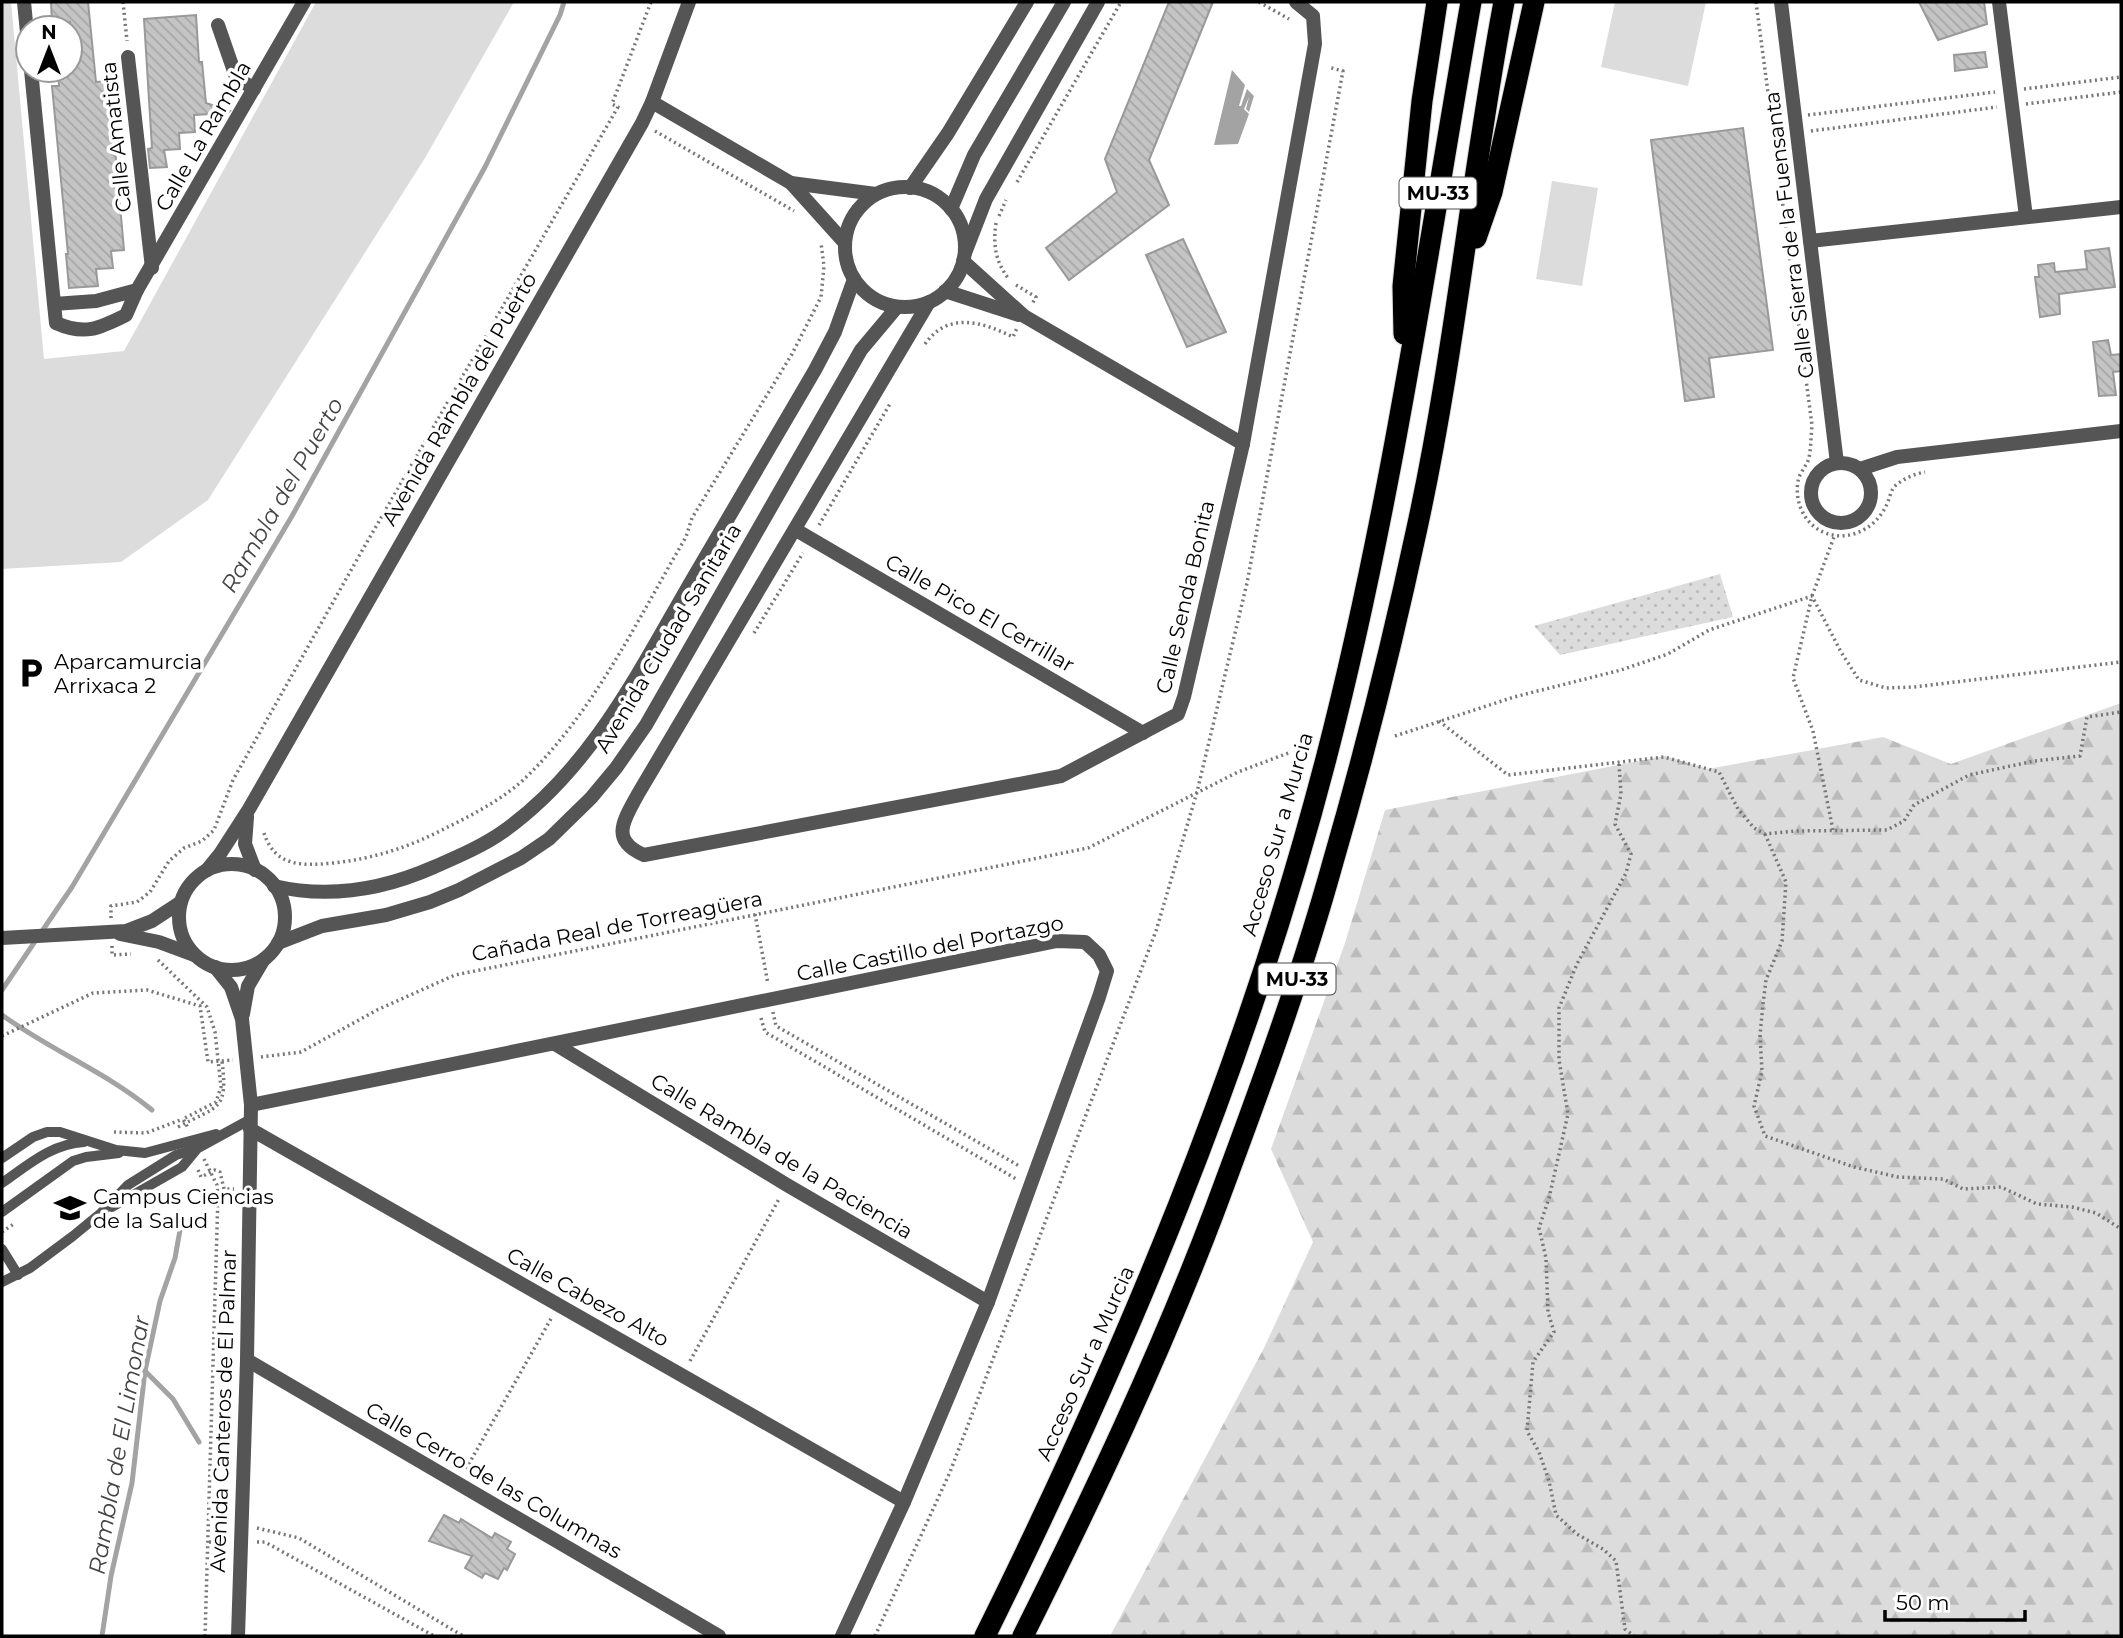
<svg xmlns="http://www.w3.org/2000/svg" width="2123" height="1638" font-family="Montserrat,sans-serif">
<defs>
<pattern id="forest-firs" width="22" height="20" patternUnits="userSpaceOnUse" patternTransform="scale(1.75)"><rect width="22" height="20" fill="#dcdcdc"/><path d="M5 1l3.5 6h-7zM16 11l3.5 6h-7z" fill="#bbb"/></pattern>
<pattern id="garden-dots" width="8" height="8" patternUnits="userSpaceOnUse" patternTransform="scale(1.75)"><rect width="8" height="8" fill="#dcdcdc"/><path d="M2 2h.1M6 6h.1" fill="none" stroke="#bbb" stroke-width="1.8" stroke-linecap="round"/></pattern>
<pattern id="building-back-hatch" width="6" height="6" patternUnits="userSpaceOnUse" patternTransform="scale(1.75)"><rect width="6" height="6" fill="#c4c4c4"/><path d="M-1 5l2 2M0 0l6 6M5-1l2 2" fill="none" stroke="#a7a7a7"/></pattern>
</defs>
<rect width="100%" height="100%" fill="#fff"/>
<!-- forest -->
<polygon fill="url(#forest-firs)" points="2121,703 2121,1636 1110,1636 1264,1348 1313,1242 1271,1149 1345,943 1385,810 1665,756 1708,769 1883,737 1951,764"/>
<!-- park -->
<g fill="#dcdcdc">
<polygon points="2,2 11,2 44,359 124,351 316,2 514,2 425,158 208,500 121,562 2,569"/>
<polygon points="1615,2 1706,2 1688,86 1601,67"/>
<polygon points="1552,181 1598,188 1582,286 1536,279"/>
</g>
<!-- garden -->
<polygon fill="url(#garden-dots)" points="1720,574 1733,617 1560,655 1534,626"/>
<!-- water -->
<polygon fill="#a3a3a3" points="1232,70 1245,85 1239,106 1241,106 1247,89 1254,96 1249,112 1246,109 1249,97 1244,109 1249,114 1238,144 1214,145"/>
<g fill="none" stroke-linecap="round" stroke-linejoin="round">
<!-- stream -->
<g stroke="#a3a3a3" stroke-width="5">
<polyline points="2,990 72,887 292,516 485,167 560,15 564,2"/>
<path d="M2,1015C50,1050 106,1072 152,1110"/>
<polyline points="145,1371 173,1399 199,1442"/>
<polyline points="102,1636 111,1576 132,1483 145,1371 160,1301 175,1258 182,1219"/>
</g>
</g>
<!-- building -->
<g fill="url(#building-back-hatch)" stroke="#999" stroke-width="2">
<polygon points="51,2 88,2 96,82 109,81 124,250 111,251 113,268 96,269 98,286 69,288 66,254 68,254 52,86 59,86 58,70 70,70 70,22 52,23"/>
<polygon points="1169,2 1213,2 1149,160 1169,205 1069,280 1046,248 1117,192 1105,159"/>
<polygon points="1919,2 1984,2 1987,24 1938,40"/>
<polygon points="196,15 199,62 202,62 206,103 230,111 228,113 194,115 195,132 179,133 180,149 164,150 167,167 150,168 148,149 152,148 144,19"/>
<polygon points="1985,52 1987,67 1955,71 1954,55"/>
<polygon points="1743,128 1773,350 1709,358 1714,397 1685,401 1651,140"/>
<polygon points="1183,239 1226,332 1187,347 1146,255"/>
<polygon points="2109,248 2115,287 2059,294 2060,314 2040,317 2035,277 2039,277 2038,265 2054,263 2055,272 2087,269 2085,251"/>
<polygon points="2108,340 2111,355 2121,354 2121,371 2113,372 2116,395 2099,396 2093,342"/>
<polygon points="444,1515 459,1523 461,1519 492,1538 495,1533 511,1542 507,1549 515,1554 507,1570 504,1568 498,1579 485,1573 482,1578 465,1568 472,1556 429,1541"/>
</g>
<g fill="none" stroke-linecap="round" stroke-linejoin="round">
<defs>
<g id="motorway">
<polyline points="1476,238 1492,192 1534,2"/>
<polyline points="1404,334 1403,286 1422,101 1437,2"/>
<path d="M985,1636C1125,1353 1248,1061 1327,755C1391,507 1427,253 1471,2"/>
<path d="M1023,1636C1092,1498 1159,1357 1214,1212C1257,1097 1300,981 1333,862C1365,752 1393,640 1417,528C1455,354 1471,177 1504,2"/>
</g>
</defs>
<!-- motorway casing -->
<use href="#motorway" stroke="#dbdbdb" stroke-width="23"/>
<!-- path -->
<g stroke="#777" stroke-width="3.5" stroke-dasharray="2 3.5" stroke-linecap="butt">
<polyline points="123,2 127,41"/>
<polyline points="1259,2 1289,19"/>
<path d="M1756,2L1812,425C1811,436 1811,447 1809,458C1807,465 1802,470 1799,477C1793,499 1803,523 1823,532C1848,543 1875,529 1886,506C1890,499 1890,491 1895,486C1903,479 1914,474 1925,472"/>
<polyline points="2024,89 2121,77"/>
<polyline points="2026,104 2121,92"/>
<polyline points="1808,115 1995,92"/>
<polyline points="655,131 794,211"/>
<polyline points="1811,131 1997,107"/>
<polyline points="1017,182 1121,2"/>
<polyline points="999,216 1006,200"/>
<path d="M996,223C993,243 995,261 1008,278"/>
<polyline points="1016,285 1036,297 1032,304"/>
<path d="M925,344C948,311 983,322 1013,337L1017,328"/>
<polyline points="819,525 891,402"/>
<polyline points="754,633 803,553"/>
<polyline points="1439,721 1508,775 1664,757 1719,772 1738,809 1754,828 1765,834 1795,831 1887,830 1904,821 1914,805 1969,775 2034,761 2080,756 2087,717 2121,712"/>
<polyline points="1395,736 1514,697 1621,670 1668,654 1709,630 1812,596 1841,652 1859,680 1886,688 1914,687 2121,662"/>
<polyline points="1619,764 1621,794 1615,824 1631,854 1626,873 1577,964 1559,1008 1559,1060 1568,1114 1549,1198 1539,1228 1546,1258 1548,1312 1554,1332 1533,1362 1527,1431 1539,1452 1549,1481 1556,1515 1577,1534 1603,1549 1616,1561 1625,1629 1634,1636"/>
<polyline points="1833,830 1813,731 1793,678 1812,596 1834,537"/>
<path d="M264,833C275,867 302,866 333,863C373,859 409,847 444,829C470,816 498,802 521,782C593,715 637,620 686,537L692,518L792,354L821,297L824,266L821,243"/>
<polyline points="1765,834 1786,882 1782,941 1766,980 1763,1004 1760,1035 1762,1071 1754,1106 1765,1136 1854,1167 1898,1177 1943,1179 1963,1189 2001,1187 2037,1204 2072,1207 2096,1213 2121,1229"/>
<polyline points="755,914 768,984"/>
<polyline points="111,918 111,906 137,902 150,892 169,861 184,848 202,841 214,830 233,780 359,556 618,107 612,104 651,2"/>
<polyline points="112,946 112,955 131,954"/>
<polyline points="158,960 207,1007 215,1032 221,1087 216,1102 183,1119 188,1128"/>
<polyline points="773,1012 776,1026 1021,1167"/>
<polyline points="761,1018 765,1032 1018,1180"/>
<polyline points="2,1036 93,993 147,990 200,1006 208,1062 233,1060"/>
<polyline points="261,1057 301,1052 377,1010 455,975 1088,848 1238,772 1291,752"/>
<path d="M178,1127C219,1105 228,1111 222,1061"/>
<polyline points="114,1132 146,1133 183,1119"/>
<polyline points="204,1159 217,1185 218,1195 205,1636"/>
<polyline points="198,1170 201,1177 215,1170 220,1172 224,1189 234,1189"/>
<polyline points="2,1232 15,1223"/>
<polyline points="690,1361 779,1199"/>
<polyline points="466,1469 552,1317"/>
<polyline points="257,1528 299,1538 463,1636"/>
<polyline points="209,1542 225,1542"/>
<polyline points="257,1542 265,1542 434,1636"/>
<polyline points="875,1636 950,1472 1156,931 1197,792 1247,583 1343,71 1328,67"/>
</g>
<!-- service -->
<g stroke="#555" stroke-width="10">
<polyline points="2,1158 33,1137 47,1132 60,1132 116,1150 145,1153 216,1134"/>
<path d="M2,1183C28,1165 51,1144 84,1142"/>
<polyline points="112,1207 182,1167 196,1150"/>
<polyline points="2,1212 73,1161 86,1157 119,1153"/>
<polyline points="2,1249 18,1275"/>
<polyline points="2,1282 30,1268 73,1236 101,1213 128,1185 176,1155 198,1148 251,1119"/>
</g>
<!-- minor -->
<g stroke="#555" stroke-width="14">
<polyline points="24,2 28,43"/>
<polyline points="1781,2 1837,463"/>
<polyline points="1999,2 2026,217"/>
<polyline points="218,25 236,77 254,89"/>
<polyline points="128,57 152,268"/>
<path d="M31,70L54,304L56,323C85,336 100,328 126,315L137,290L96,301L54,304"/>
<polyline points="652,102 791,183 845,243"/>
<polyline points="791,183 876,194"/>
<polyline points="1810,241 2121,207"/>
<polyline points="965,253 986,199 1098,2"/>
<polyline points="963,261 1024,316 1243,444"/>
<polyline points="137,290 304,2"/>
<polyline points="945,291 1019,315"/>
<path d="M929,302L638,794C624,820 609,840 644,855L1061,776L1178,714L1184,697L1243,444L1315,44L1313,16L1296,2"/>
<circle cx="1841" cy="493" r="30"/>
<polyline points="1860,469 1897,457 2121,431"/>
<polyline points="796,530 1143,733"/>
<polyline points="247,817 245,844 255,870"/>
<polyline points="207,870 220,854 249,809 642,123 652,102 689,2"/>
<polyline points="215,967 231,987 242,1019 251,1105 247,1360 238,1636"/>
<polyline points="243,1014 248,986 264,959"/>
<polyline points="555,1044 787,1185 988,1302"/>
<polyline points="251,1105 1057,941 1085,942 1099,955 1107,971 1099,997 988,1302 904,1502 842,1636"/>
<polyline points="250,1129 904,1502"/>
<polyline points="247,1360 719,1636"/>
</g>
<!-- tertiary -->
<g stroke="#555" stroke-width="14">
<circle cx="905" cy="247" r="60"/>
<polyline points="910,188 948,133 1027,2"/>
<polyline points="951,209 974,155 1064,2"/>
<circle cx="232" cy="917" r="53"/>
<path d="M274,886C330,899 382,890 434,867C457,857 483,846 504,831C592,768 639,671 692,580C733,510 774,440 815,370L835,332L854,279"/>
<polyline points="120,934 159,942 194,955"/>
<polyline points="2,938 126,931 152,921 181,902"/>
<polyline points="278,943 322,926 386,915 430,902 459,890 521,858 549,839 591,798 616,768 646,725 861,350 897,307"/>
</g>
<!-- motorway -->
<use href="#motorway" stroke="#000" stroke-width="21"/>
</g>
<!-- icons -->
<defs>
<symbol id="parking-bare" viewBox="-9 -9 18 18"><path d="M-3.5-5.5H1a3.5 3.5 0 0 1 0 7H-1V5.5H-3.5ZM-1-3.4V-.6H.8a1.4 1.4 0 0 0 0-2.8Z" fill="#000" stroke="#fff" stroke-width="2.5" paint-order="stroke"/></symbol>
<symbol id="university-bare" viewBox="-9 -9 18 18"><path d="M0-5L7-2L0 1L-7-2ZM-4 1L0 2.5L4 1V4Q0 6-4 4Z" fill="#000" stroke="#fff" stroke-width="2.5" paint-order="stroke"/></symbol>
</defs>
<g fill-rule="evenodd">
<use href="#parking-bare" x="9" y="651" width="44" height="44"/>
<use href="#university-bare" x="48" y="1186" width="44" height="44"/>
</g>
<g text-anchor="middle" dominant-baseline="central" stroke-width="7" stroke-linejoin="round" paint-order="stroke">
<!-- shield labels -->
<g fill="#fff" stroke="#4c4c4c" stroke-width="2">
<rect x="1399.5" y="177.5" width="77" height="31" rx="5"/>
<rect x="1258.5" y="963.5" width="77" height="31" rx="5"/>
</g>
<g font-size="19" font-weight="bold" fill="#000">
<text x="1438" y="193">MU-33</text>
<text x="1297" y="979">MU-33</text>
</g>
<!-- street labels -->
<g font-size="21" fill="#000" stroke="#fff">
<text transform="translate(203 136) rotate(-60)">Calle La Rambla</text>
<text transform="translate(116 137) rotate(-96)">Calle Amatista</text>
<text transform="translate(1789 235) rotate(-97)">Calle Sierra de la Fuensanta</text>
<text transform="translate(459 399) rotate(-60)">Avenida Rambla del Puerto</text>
<text transform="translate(1185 597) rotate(-77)">Calle Senda Bonita</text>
<text transform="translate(980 613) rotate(30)">Calle Pico El Cerrillar</text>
<text transform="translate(668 638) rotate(-59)">Avenida Ciudad Sanitaria</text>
<text transform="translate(1277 834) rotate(-74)">Acceso Sur a Murcia</text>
<text transform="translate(617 926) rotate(-11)">Cañada Real de Torreagüera</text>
<text transform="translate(930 948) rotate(-11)">Calle Castillo del Portazgo</text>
<text transform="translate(782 1156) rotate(31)">Calle Rambla de la Paciencia</text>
<text transform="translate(588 1297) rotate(29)">Calle Cabezo Alto</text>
<text transform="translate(1085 1363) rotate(-66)">Acceso Sur a Murcia</text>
<text transform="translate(223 1411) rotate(-88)">Avenida Canteros de El Palmar</text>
<text transform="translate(494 1480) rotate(30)">Calle Cerro de las Columnas</text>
</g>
<!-- poi labels -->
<g font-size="21" fill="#000" stroke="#fff" text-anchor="start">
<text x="54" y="661">Aparcamurcia<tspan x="54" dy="24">Arrixaca 2</tspan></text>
<text x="93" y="1196">Campus Ciencias<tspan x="93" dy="24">de la Salud</tspan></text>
</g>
<!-- water labels -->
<g font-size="23" font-style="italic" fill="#444" stroke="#fff">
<text transform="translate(282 495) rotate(-60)">Rambla del Puerto</text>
<text transform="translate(119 1445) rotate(-80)">Rambla de El Limonar</text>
</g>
</g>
<!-- border -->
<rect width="2123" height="1638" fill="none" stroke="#000000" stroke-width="7"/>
<!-- north arrow -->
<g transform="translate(49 49)"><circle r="33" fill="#ffffff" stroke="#999999" stroke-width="2"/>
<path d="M0-5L12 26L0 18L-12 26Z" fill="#000000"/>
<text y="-10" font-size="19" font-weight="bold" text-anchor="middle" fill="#000000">N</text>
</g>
<!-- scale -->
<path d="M1885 1610v10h140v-10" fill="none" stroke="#000000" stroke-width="3.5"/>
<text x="1896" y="1610" font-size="21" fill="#000000" stroke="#ffffff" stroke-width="5" paint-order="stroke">50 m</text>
</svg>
